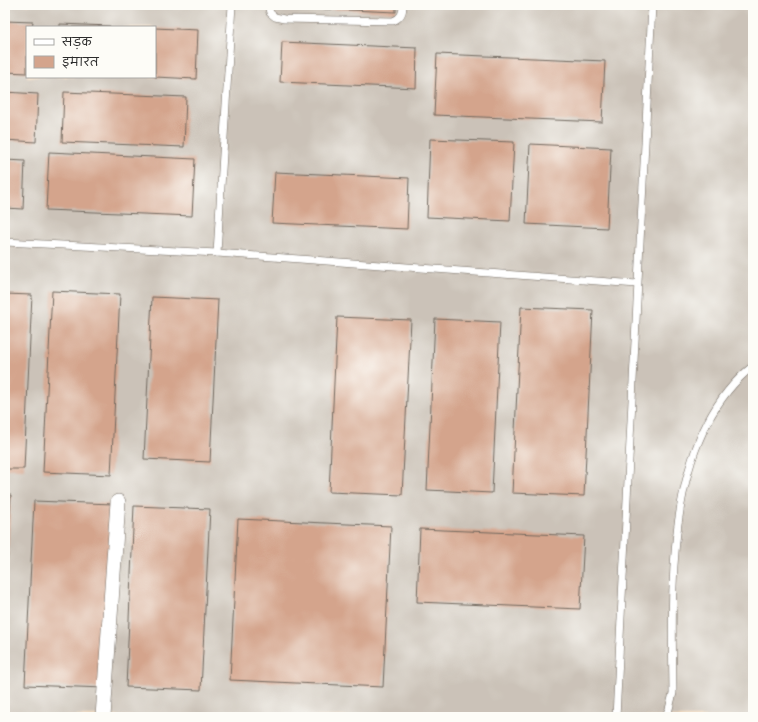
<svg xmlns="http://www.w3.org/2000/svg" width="758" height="722" font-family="Mali,'Playpen Sans Deva',sans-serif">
<rect width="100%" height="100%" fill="#fdfcf7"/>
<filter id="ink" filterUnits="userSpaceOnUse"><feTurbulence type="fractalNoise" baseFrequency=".025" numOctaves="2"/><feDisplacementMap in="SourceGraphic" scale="8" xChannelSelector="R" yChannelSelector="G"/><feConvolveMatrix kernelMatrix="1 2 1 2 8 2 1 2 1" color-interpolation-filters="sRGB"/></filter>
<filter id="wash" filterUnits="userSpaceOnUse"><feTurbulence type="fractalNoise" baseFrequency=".012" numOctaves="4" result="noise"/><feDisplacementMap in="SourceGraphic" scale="16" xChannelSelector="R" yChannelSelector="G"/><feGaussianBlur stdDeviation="0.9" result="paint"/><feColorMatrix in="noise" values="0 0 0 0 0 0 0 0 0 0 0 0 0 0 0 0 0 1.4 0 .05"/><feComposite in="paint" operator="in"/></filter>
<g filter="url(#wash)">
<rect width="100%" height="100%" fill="#f4dabd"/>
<!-- industrial -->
<path fill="#cbc2b8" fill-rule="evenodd" d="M5,5H753V717L5,716ZM27,27H155V77H27Z"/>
<g id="blocks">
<!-- building -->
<g fill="#d4a48c">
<polygon points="279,5 396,5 396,12 279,7"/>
<polygon points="5,21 33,22 32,27 27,27 27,73 5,72"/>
<polygon points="60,24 110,26 110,27 60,27"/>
<polygon points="155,28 198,30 196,79 155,77"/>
<polygon points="282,42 417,48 416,88 280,82"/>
<polygon points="437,54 605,61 602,122 434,115"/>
<polygon points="5,92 38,94 36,142 5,140"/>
<polygon points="64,92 186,97 184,147 62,142"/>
<polygon points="430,139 514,142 510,221 427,217"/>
<polygon points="530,144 611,148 607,228 526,224"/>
<polygon points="49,152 195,159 192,216 46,210"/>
<polygon points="5,160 25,161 23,209 5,208"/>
<polygon points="275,172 409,178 407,229 272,223"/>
<polygon points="52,291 120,294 111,475 43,472"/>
<polygon points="5,294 32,295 24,469 5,469"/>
<polygon points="152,297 218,300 210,462 144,459"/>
<polygon points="521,307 593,310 584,496 512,493"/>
<polygon points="337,317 411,320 402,495 329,492"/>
<polygon points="435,319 500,322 492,493 427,490"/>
<polygon points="5,495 11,495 6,588 5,588"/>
<polygon points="34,501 113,504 104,688 25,685"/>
<polygon points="134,506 210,509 201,690 126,687"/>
<polygon points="238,519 391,526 383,687 230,680"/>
<polygon points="420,529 584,536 580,609 417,602"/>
</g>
</g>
</g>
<g filter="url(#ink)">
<use href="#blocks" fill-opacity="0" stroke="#71685e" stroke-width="1"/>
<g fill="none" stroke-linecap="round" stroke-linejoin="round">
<defs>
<g id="lane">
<path d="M268,5L270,13L275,17L284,19L393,21C401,18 403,13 403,5"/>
<polyline points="5,242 217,253 637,284"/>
<polyline points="217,253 232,5"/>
<polyline points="616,717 652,5"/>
<path d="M665,717L669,709L673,693C672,590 663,437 753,366"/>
</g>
<polyline id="street" points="103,717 118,502"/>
</defs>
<!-- lane casing -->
<use href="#lane" stroke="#71685e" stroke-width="8"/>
<!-- street casing -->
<use href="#street" stroke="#71685e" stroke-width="16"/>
<!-- lane -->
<use href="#lane" stroke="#fff" stroke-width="7"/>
<!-- street -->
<use href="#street" stroke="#fff" stroke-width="15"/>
</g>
</g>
<!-- margin -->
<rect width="758" height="722" fill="none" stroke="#fdfcf7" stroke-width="20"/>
<!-- legend -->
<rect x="26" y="26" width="130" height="52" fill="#fdfcf7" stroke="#a9a8a5"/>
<rect x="34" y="39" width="20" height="6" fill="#ffffff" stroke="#a9a8a5"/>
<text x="62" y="46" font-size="12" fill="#2b2b2b">सड़क</text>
<rect x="34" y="56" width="20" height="12" fill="#d4a48c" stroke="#a9a8a5"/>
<text x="62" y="66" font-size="12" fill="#2b2b2b">इमारत</text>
</svg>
